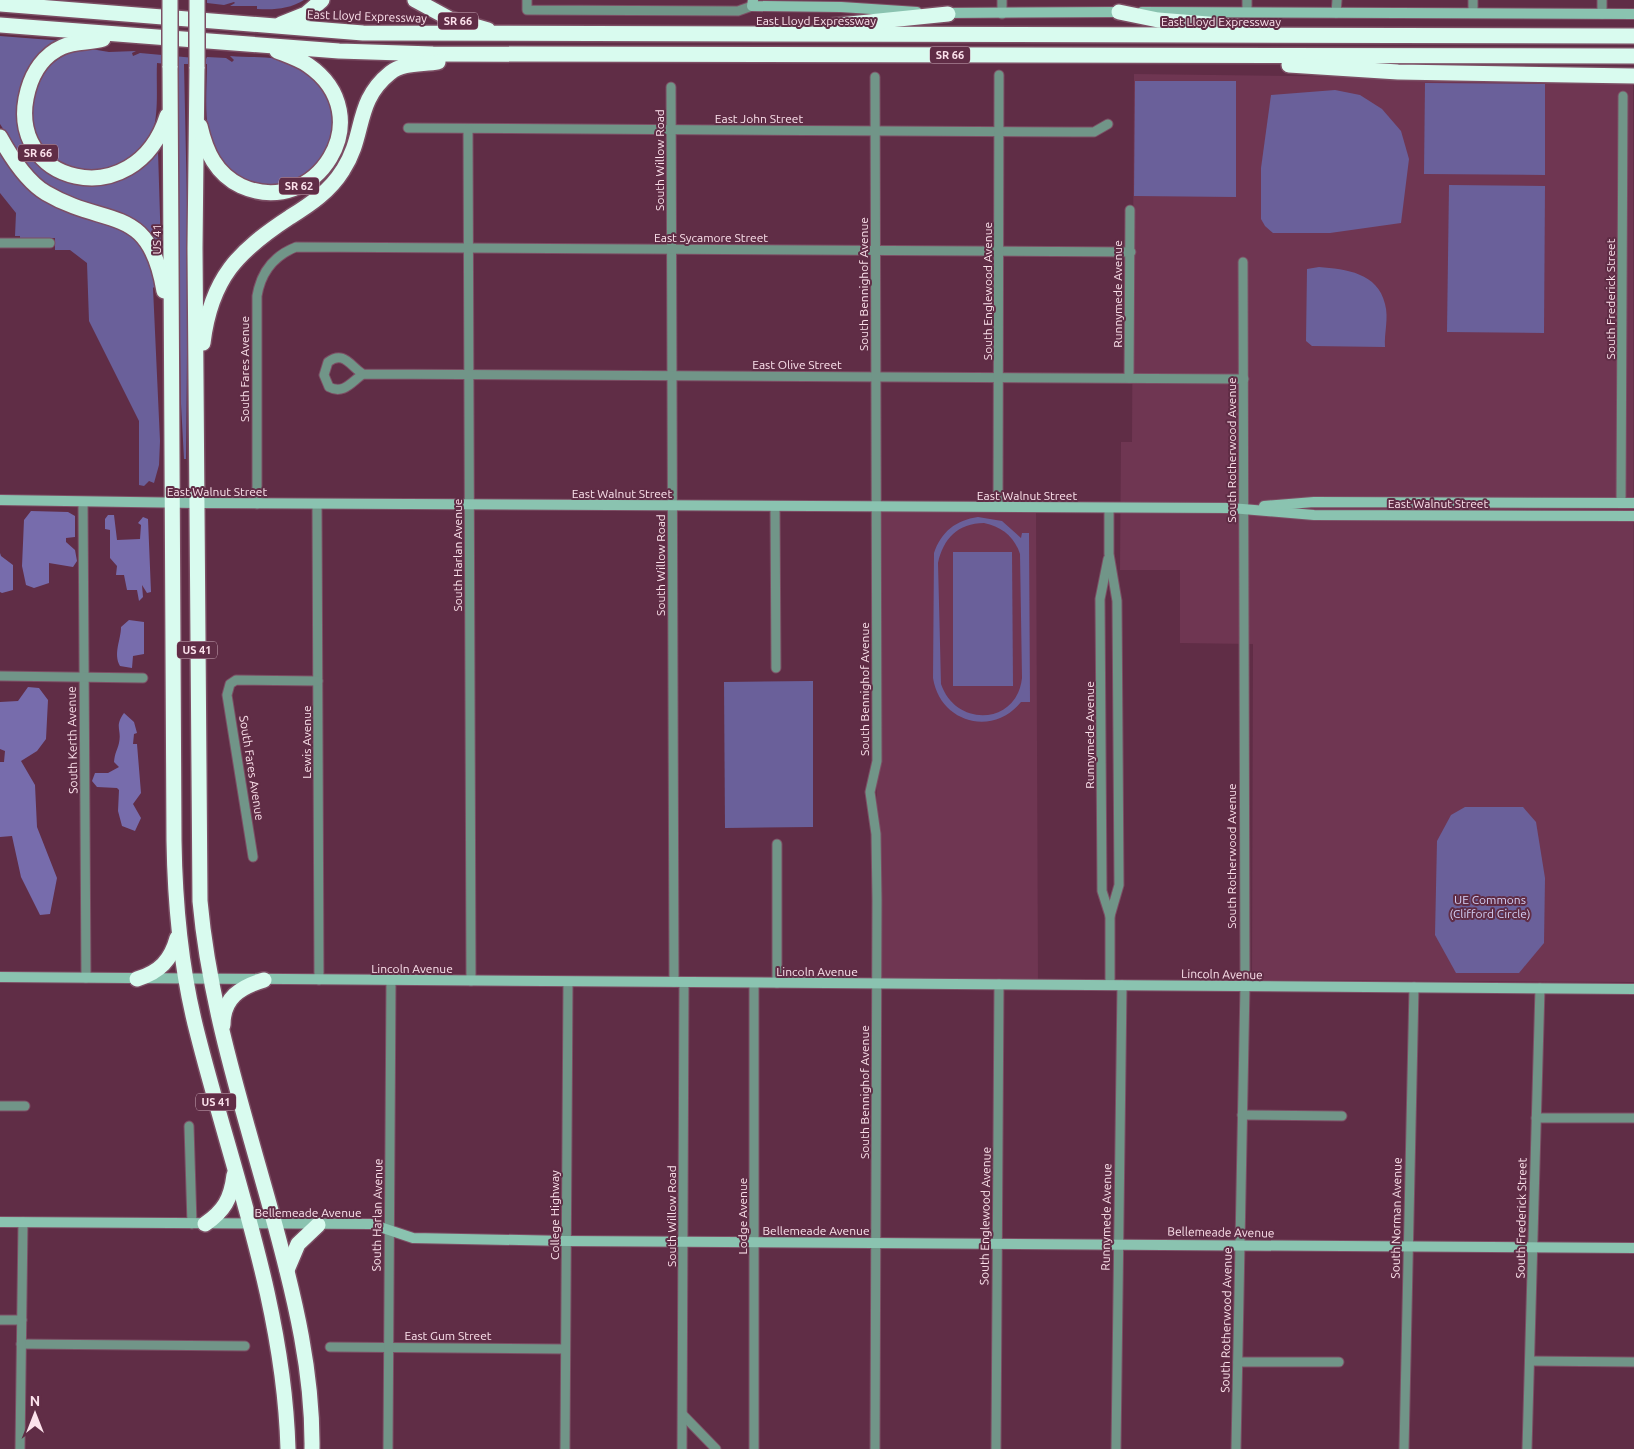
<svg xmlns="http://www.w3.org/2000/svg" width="1634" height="1449" font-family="Ubuntu,sans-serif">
<rect width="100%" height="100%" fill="#602d46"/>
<!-- built -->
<g fill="#6f3652">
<polygon points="1134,74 1633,80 1634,982 1252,980 1253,644 1180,643 1180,570 1120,570 1121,442 1132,442"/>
<polygon points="876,506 1036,507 1038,984 877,984"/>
</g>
<!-- green -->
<g fill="#6a609a" fill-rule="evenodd">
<path d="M207,0H304C289,9 275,10 257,9V6H230L235,3L234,2L224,5L207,3Z"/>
<polygon points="0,36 64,41 30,68 20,92 18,114 24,140 74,183 102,185 123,179 142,168 156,151 158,151 161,249 149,232 130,218 79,203 47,186 27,166 0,124"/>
<path d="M85,48L109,52L136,51L132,53L133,56L140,53L206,59L207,57L226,58L232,62L234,60L230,56C251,58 277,55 297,65C358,96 336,187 267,186C262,186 255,183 249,181C237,177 223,168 217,157C202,130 207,93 207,64H184L188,250L186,459H184L181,404L175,65L157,63C156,85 159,110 153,131C149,144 127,167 113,170C94,174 63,168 48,156C40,149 38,139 34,129C22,89 46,57 85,48Z"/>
<polygon points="1135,81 1236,81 1236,197 1134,196"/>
<polygon points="1425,83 1545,84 1545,175 1424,174"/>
<polygon points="1335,90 1360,95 1382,109 1401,131 1409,159 1401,223 1330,233 1273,233 1265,226 1261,219 1261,168 1271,95"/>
<polygon points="0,147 14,171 129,232 149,254 155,286 153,288 160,441 159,465 154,483 149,481 144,486 139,485 139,421 89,321 87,263 70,250 55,250 55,238 20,238 20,236 15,236 16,213 0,193"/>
<polygon points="1449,185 1545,186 1544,333 1447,332"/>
<path d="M1319,267C1346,269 1378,273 1385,304C1389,318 1384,333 1385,347L1312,346L1306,341L1307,269Z"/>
<path d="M978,517L1002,521L1021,538L1022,533H1029L1030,702H1021C993,737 940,723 933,678L934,553C941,532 956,520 978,517ZM984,523C1002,527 1014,536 1020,554L1022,678C1017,725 956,728 941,684L938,563C943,539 958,523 984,523Z"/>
<polygon points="953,552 1012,552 1013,686 953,686"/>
<polygon points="813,681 813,827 725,828 724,682"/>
<polygon points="1465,807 1523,807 1536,822 1545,878 1544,943 1519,973 1456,973 1435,935 1437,841 1451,815"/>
</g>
<!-- forest -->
<g fill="#776cac">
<polygon points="31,511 68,512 75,516 75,537 66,538 66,542 75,550 77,561 73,567 49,563 49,583 34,588 26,585 22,566 24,520"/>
<polygon points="108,515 114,515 117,540 140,539 141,525 138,523 143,517 148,519 151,592 147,593 142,585 143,597 139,601 137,590 127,590 124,575 116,575 117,566 110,558 110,530 105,529 105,519"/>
<polygon points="0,553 1,556 13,565 13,590 2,593 0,592"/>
<path d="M129,620L144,622V654L133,656L132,668L120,666C113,653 121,640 121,627Z"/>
<polygon points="28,687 39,688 48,700 46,739 37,751 21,761 35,785 37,827 57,878 50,914 40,915 21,877 12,836 0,837 0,762 4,762 5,751 0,749 0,702 18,701"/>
<path d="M124,713L134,722L137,733L134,734L133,744H137L141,793L133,804L141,818L135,831L122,826L118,811L119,790L117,788L97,787L92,781L95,773H108L119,767L114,762C115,752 117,751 119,743C122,729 114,727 124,713Z"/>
</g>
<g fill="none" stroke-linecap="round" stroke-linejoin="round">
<defs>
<g id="street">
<polyline points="527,0 527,10 738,11 752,6"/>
<polyline points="1473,0 1473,13"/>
<polyline points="1602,0 1602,14"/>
<polyline points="1247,11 1247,0"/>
<polyline points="1336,13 1337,0"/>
<polyline points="1002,14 1002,0"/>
<polyline points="671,87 674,982"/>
<polyline points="408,128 1073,132 1094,132 1108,124"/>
<polyline points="468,129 471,981"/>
<polyline points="0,243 50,243"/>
<path d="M363,374C352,381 344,395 329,387L324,375L328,362C344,350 350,366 363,374L1244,379"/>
<polyline points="1129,378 1130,210"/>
<polyline points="83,502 86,978"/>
<polyline points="1621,503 1623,96"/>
<path d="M257,504V296C261,272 273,256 296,247L1131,252"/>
<polyline points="317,504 319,980"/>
<polyline points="775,506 776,668"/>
<polyline points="998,507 999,75"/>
<polyline points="1109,508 1109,554 1117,601 1119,885 1110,916 1110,985"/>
<polyline points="1108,559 1100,599 1102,891 1110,916"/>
<polyline points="0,676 143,678"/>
<polyline points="253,857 227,695 230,684 236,680 318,681"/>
<polyline points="777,983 777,844"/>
<polyline points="0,1106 25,1106"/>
<polyline points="1242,1115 1342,1116"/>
<polyline points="1536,1118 1634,1118"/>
<polyline points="189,1126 192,1224"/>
<polyline points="0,1320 22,1320"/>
<polyline points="21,1344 245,1346"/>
<polyline points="330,1347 565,1349"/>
<polyline points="1530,1361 1634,1362"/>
<polyline points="1238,1362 1339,1362"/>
<polyline points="683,1415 716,1449"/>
<polyline points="20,1449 23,1222"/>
<polyline points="388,1449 391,981"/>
<polyline points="565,1449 568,982"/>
<polyline points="682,1449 684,982"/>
<polyline points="754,1449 754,983"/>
<polyline points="875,1449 877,900 876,834 870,792 877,761 875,77"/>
<polyline points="996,1449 999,984"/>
<polyline points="1116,1449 1122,985"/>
<polyline points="1236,1449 1245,986 1243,262"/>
<polyline points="1404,1449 1414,987"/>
<polyline points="1527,1449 1540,988"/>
</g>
<g id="secondary">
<polyline points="753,0 752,6 841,7 917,12"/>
<polyline points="1142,12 1634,14"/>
<polyline points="942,13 1125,12"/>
<polyline points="0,500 196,503 1231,508 1314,515 1634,516"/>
<polyline points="1264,506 1314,502 1634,503"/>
<polyline points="0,977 1634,989"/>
<polyline points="0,1222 371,1224 413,1238 566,1241 1634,1248"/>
</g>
<g id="highway">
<polyline points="415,0 450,19 488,30"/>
<polyline points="0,4 363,33 1634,36"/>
<polyline points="1119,12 1158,20 1245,27"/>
<polyline points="281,24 306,14 322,0"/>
<polyline points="0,25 339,51 433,54 1634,56"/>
<polyline points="820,27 948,14"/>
<path d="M103,39C90,43 75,41 62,47C44,55 33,72 28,90C2,184 135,217 167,116"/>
<polyline points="1289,65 1398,72 1634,76"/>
<path d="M170,66L174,841C175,906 181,970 197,1032C232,1171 284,1305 288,1449"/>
<path d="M197,67L195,248L200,901C210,1012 246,1118 275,1225C295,1299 313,1373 312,1449"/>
<path d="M200,126C206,152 216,174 241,186C316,220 382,116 308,65C299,59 287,55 277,51"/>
<path d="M0,137C11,157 26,181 46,193C107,229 149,202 164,291"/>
<path d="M203,343C211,278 238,251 290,217C311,204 330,191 343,170C366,135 354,102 390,73C403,62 423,65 438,62"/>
<path d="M137,979C160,972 171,960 177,938"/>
<path d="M223,1025C223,998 240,987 264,980"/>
<path d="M205,1224C224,1211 231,1199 234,1175"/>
<polyline points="287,1270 298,1244 318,1225"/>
</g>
</defs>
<!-- street casing -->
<use href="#street" stroke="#7c4e64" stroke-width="11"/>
<!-- secondary casing -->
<use href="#secondary" stroke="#7c4e64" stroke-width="12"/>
<!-- highway casing -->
<use href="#highway" stroke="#7c4e64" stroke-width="18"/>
<!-- street -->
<use href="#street" stroke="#719588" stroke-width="9"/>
<!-- secondary -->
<use href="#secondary" stroke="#8ac3b0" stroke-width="10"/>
<!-- highway -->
<use href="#highway" stroke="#d9fbef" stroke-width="15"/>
<defs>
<g id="highway-bridge">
<polyline points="170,0 170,66"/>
<polyline points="197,67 197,0"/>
</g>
</defs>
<!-- highway-bridge casing -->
<use href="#highway-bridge" stroke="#7c4e64" stroke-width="18" stroke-linecap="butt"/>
<!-- highway-bridge -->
<use href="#highway-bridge" stroke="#d9fbef" stroke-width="15"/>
</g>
<g text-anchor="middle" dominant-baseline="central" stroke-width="4" stroke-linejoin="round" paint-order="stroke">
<!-- shield labels -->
<g fill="#602d46" stroke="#cdacba" stroke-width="1">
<rect x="438" y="12.5" width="40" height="17" rx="4"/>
<rect x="930" y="46.5" width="40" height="17" rx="4"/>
<rect x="18" y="144.5" width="40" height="17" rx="4"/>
<rect x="279" y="177.5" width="40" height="17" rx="4"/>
<rect x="177" y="641.5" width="40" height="17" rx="4"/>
<rect x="196" y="1093.5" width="40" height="17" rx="4"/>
</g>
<g font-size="11" font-weight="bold" fill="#fce2ec">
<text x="458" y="21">SR 66</text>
<text x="950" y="55">SR 66</text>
<text x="38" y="153">SR 66</text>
<text x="299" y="186">SR 62</text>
<text x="197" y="650">US 41</text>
<text x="216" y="1102">US 41</text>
</g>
<!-- street labels -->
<g font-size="12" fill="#fce2ec" stroke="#602d46">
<text transform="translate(367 16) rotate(2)">East Lloyd Expressway</text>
<text x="816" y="20">East Lloyd Expressway</text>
<text x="1221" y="21">East Lloyd Expressway</text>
<text x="759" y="118">East John Street</text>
<text transform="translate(659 160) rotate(-90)">South Willow Road</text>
<text x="711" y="237">East Sycamore Street</text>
<text transform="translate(156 239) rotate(-90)">US 41</text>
<text transform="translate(863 284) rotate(-90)">South Bennighof Avenue</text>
<text transform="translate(987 291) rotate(-90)">South Englewood Avenue</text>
<text transform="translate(1117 294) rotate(-90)">Runnymede Avenue</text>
<text transform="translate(1610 299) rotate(-90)">South Frederick Street</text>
<text x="797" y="364">East Olive Street</text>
<text transform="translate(244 369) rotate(-90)">South Fares Avenue</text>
<text transform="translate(1231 450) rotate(-90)">South Rotherwood Avenue</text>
<text x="217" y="491">East Walnut Street</text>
<text x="622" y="493">East Walnut Street</text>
<text x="1027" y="495">East Walnut Street</text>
<text x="1438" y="503">East Walnut Street</text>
<text transform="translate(457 555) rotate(-90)">South Harlan Avenue</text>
<text transform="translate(660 565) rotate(-90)">South Willow Road</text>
<text transform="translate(864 689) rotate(-90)">South Bennighof Avenue</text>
<text transform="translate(1089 735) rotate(-90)">Runnymede Avenue</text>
<text transform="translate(72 740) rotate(-91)">South Kerth Avenue</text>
<text transform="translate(306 742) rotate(-90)">Lewis Avenue</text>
<text transform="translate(252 768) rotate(81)">South Fares Avenue</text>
<text transform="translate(1231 856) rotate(-90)">South Rotherwood Avenue</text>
<text x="412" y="968">Lincoln Avenue</text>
<text x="817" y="971">Lincoln Avenue</text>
<text transform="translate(1222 974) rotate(1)">Lincoln Avenue</text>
<text transform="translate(864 1092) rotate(-90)">South Bennighof Avenue</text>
<text x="308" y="1212">Bellemeade Avenue</text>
<text transform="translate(377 1215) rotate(-89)">South Harlan Avenue</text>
<text transform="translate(554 1215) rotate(-90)">College Highway</text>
<text transform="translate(671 1216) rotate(-90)">South Willow Road</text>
<text transform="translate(742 1216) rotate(-90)">Lodge Avenue</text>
<text transform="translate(985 1216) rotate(-89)">South Englewood Avenue</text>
<text transform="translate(1106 1217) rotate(-89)">Runnymede Avenue</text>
<text transform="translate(1396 1218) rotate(-89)">South Norman Avenue</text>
<text transform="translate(1521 1218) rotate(-89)">South Frederick Street</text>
<text x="816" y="1230">Bellemeade Avenue</text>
<text transform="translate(1221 1232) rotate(1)">Bellemeade Avenue</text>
<text transform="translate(1226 1320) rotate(-89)">South Rotherwood Avenue</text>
<text x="448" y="1335">East Gum Street</text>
</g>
<!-- park labels -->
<g font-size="12" fill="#d4d0f5" stroke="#602d46">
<text x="1490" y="899">UE Commons<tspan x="1490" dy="14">(Clifford Circle)</tspan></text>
</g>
</g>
<!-- north arrow -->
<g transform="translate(35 1414)" stroke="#602d46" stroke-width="4" paint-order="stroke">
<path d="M0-4L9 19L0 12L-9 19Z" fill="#fce2ec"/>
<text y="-8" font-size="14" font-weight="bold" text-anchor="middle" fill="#fce2ec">N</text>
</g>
</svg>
